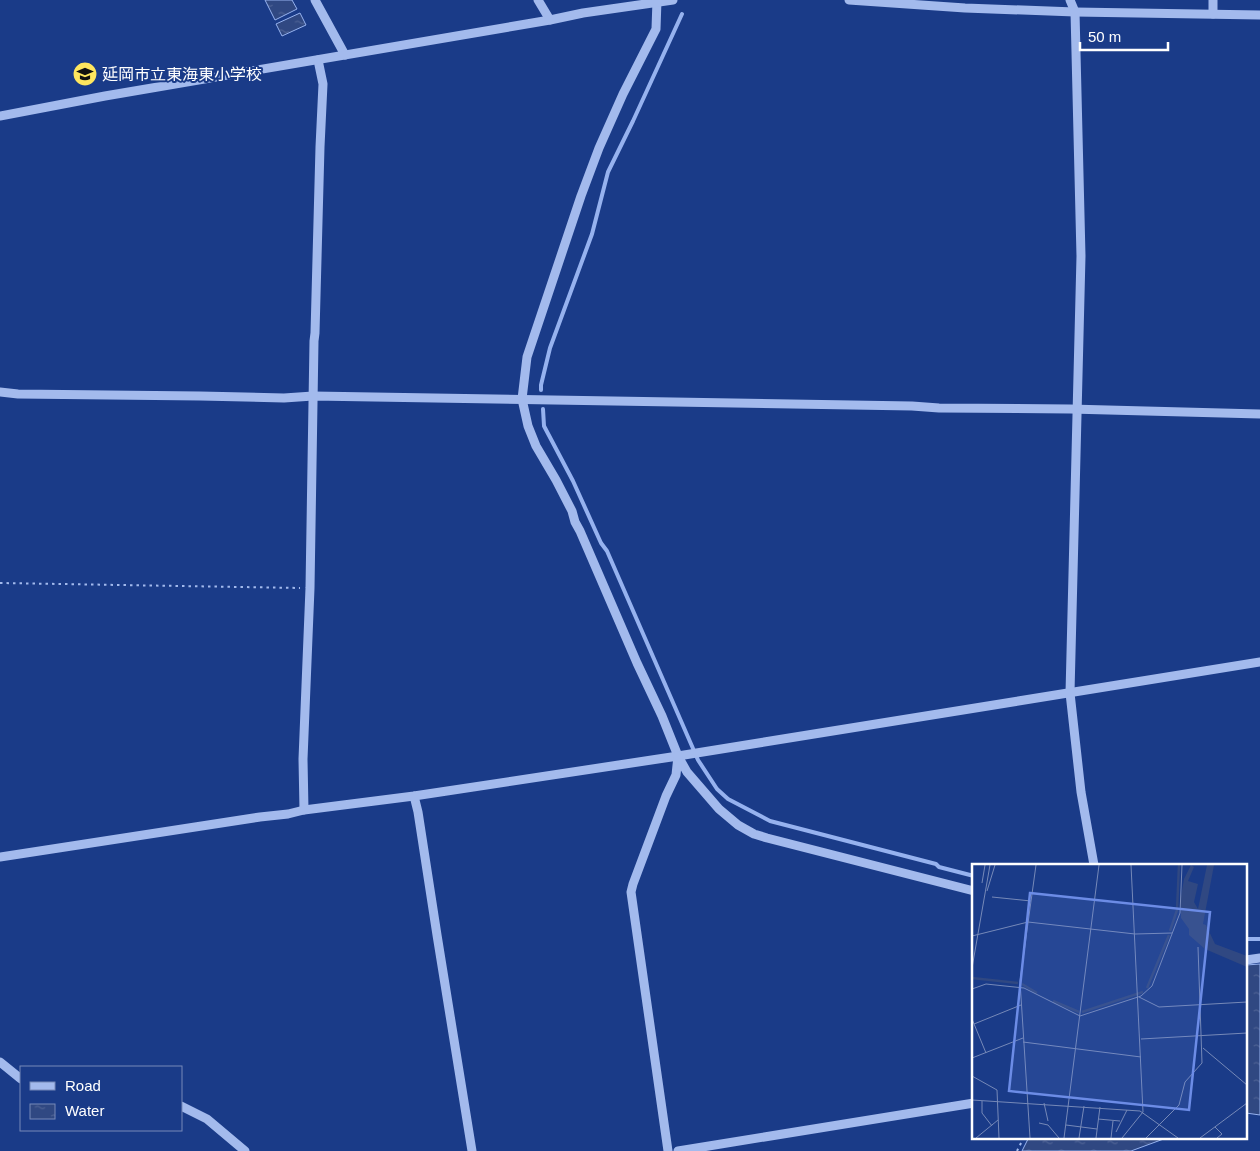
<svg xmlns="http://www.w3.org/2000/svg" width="1260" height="1151" font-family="Helvetica,'Noto Sans JP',sans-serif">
<defs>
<pattern id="water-ripples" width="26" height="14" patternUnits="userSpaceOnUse" patternTransform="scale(1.25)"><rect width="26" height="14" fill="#304882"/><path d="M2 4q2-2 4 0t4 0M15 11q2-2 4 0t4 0" fill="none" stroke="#4f6395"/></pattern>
</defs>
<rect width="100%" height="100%" fill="#1a3b88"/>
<!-- water -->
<g fill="url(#water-ripples)" stroke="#96b2ef">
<polygon points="265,0 292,0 297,9 275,20"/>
<polygon points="300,13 306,25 282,36 276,24"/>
<polygon points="1260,964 1260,1115 1246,1113 1246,965"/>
<polygon points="1029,1137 1169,1137 1131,1151 1022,1151"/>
</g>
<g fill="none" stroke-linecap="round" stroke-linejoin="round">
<!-- stream -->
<g stroke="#96b2ef" stroke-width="4">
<polyline points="541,390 541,385 550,348 592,234 608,172 633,121 682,14"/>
<polyline points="543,409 544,426 573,481 601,543 607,551 698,760 717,789 728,799 770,821 936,864 939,867 974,876"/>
<polyline points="1246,939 1260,939"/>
</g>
<!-- path -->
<g stroke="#a3baed" stroke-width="2" stroke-dasharray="2.5 4" stroke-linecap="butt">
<polyline points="0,583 300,588"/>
<polyline points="1017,1151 1024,1137"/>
</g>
<!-- minor -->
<g stroke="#a3baed" stroke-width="9">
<polyline points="315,0 345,55"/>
<polyline points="538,0 550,20"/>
<polyline points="657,0 656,29 623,94 599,148 581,196 527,357 522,399 528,426 536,446 556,480 572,511 575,522 580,531 637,663 662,716 678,756 687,772 719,809 738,825 754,834 767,838 974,891"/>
<polyline points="849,0 965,8 1075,12 1260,15"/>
<polyline points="1070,0 1075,12 1081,256 1070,693 1081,792 1094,865"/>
<polyline points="1213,0 1213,14"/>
<polyline points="0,116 105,96 550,20 583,13 673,0"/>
<polyline points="0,392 18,394 200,396 284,398 313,396 912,406 939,408 1070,409 1260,414"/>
<polyline points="414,796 418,812 437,935 472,1151"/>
<polyline points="304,810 303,759 310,588 314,341 315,333 320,147 323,84 318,60"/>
<polyline points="0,857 260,817 288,814 304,810 414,796 678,756 1260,662"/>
<polyline points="1246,960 1260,958"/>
<polyline points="0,1062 21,1079"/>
<polyline points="181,1106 207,1119 245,1151"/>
<polyline points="668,1151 631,892 633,884 666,796 676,775 678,756"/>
<polyline points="678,1151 974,1103"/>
</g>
</g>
<!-- icons -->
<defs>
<symbol id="school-disc" viewBox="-11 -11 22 22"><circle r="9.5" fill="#ffe75f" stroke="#1a3b88"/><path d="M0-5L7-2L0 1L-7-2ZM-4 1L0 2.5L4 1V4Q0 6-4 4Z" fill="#111"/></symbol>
</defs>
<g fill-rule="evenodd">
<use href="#school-disc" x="71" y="60" width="28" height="28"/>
</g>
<g text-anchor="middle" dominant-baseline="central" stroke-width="4" stroke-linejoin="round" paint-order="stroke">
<!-- poi labels -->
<g font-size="16" fill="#fff" stroke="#1a3b88" text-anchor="start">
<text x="102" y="74">延岡市立東海東小学校</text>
</g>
</g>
<!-- overview -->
<g transform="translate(972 864)">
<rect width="275" height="275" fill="#1a3b88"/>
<path d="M219,1L222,3L216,17L226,20L222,38L226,45L235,1H242L231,60L234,61L243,80L275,92V103L233,85L217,71V65L209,54V32L212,15Z" fill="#304882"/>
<path fill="none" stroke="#304882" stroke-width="2.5" d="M198,67L205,46L207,1M0,114L46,119M50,120L65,129M175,124L197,71M81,137L107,148M110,148L171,128"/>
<path fill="none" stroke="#7689b8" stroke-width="1" d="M10,19L13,1M15,27L23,1M20,33L59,37M0,72L56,58L163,70L200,69M0,104L18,1M0,125L14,120L52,124L108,152L169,132L180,122L208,49L210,1M167,133L187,143L275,138M0,155L14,189M2,160L49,141M169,175L275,169M51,178L169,193M231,184L275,221M0,194L51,174M0,212L25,226L27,274M0,236L168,247L206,274M10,237V249L20,262M72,239L76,257M126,255L148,257M67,259L76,261L87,274M94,261L125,265M243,263L250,270L245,274M144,268L155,246M4,274L26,256M58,274L48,117L64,1M92,274L127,1M107,274L112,242M124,274L128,243M139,274L141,257M150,274L171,248L159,1M174,274L207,241L213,218L230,199L226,83M228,274L275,239"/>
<path fill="#6c8ce6" fill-opacity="0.15" stroke="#6c8ce6" stroke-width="2.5" d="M58,29L238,48L217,246L37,227Z"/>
<rect width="275" height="275" fill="none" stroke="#fff" stroke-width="2.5"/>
</g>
<!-- legend -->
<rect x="20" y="1066" width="162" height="65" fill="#1a3b88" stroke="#7689b8"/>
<rect x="30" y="1082" width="25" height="8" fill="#a3baed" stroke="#7689b8"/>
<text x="65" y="1091" font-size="15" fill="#ffffff">Road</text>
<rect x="30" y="1104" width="25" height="15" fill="url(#water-ripples)" stroke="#7689b8"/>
<text x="65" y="1116" font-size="15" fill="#ffffff">Water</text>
<!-- scale -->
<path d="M1080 42v8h88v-8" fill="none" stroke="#ffffff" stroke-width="2.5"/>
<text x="1088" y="42" font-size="15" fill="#ffffff" stroke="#1a3b88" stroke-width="4" paint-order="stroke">50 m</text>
</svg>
